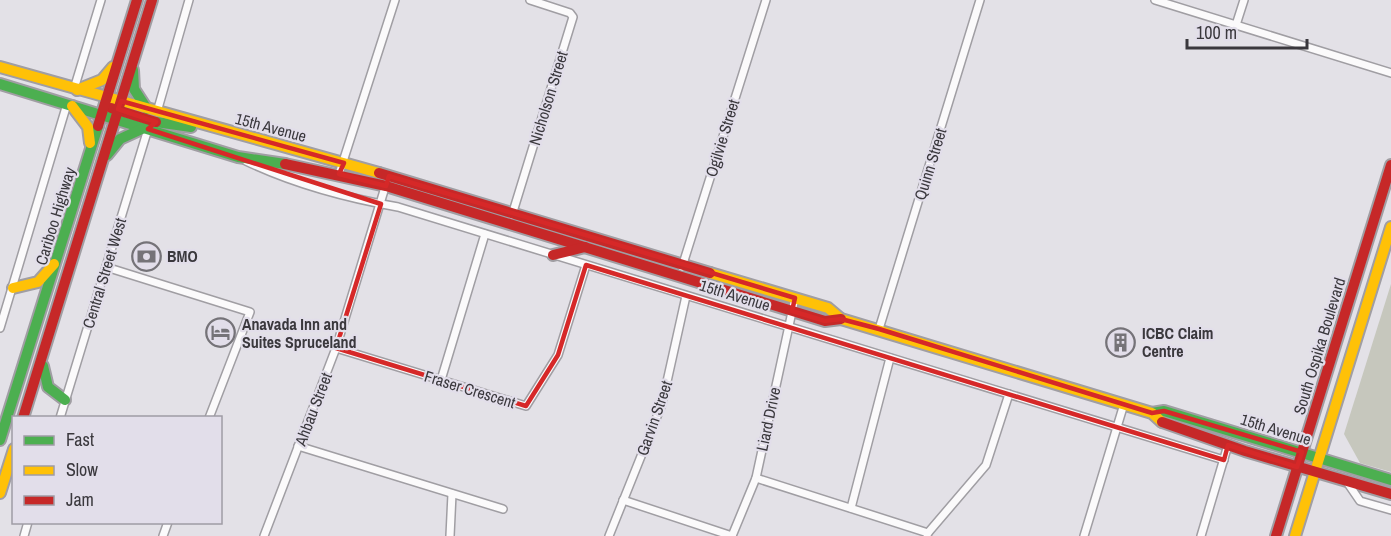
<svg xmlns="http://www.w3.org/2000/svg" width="1391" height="536" font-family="'Archivo Narrow',sans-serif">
<rect width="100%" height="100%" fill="#e3e1e7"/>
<!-- green -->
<polygon fill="#c6c7bd" points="1391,284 1391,472 1360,463 1344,434"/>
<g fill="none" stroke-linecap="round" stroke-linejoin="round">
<defs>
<g id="street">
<polyline points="1155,0 1391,73"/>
<polyline points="1236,25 1244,0"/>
<polyline points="74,89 101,0"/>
<polyline points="157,112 189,0"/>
<path d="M246,161C292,183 347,198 398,207L1224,460"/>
<polyline points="339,174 395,0"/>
<polyline points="512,215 573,17 570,13 530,0"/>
<polyline points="106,267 250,312 209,418"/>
<polyline points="682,267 766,0"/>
<polyline points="0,328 67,104"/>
<polyline points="879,329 980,0"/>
<polyline points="336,348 526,406 558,355 586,265"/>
<polyline points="441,380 485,234"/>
<polyline points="60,418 148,129"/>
<polyline points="298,446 503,509"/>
<polyline points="756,478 928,533"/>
<polyline points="1347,482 1360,501 1391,510"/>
<polyline points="623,500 732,536"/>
<polyline points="851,508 890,358"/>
<polyline points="927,534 986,465 1009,394"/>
<polyline points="24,536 28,522"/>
<polyline points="163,536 168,522"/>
<polyline points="264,536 336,348 386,184"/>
<polyline points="450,536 452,494"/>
<polyline points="609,536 662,404 686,296"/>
<polyline points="732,536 756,478 795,298"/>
<polyline points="1084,536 1124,404"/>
<polyline points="1201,536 1228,445"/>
</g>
<g id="fast">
<polyline points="133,70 134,89 147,109"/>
<polyline points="0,84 238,157 285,164"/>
<polyline points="152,126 156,122 191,127"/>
<polyline points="107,155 120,139 144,128"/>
<polyline points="43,366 48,387 65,400"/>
<polyline points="1152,413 1164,411 1391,480"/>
<polyline points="0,440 98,126"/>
</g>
<g id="slow">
<polyline points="0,67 379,173"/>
<polyline points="77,90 102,80 113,67"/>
<polyline points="72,106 88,127 90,143"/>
<polyline points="710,273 828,308 841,319 1152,413 1162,422"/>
<polyline points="13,288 38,282 54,264"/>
<polyline points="0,493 14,449"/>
<polyline points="1295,536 1391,227"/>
</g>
<g id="jam">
<polyline points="111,108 156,122"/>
<polyline points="98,126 137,0"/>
<polyline points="285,164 386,186 825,321 841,319"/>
<polyline points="379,173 710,273"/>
<polyline points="553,255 585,247"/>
<polyline points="23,418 152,0"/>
<polyline points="1162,422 1245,451 1391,494"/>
<polyline points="1276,536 1391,165"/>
</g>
</defs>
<!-- street casing -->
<use href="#street" stroke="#a09ea3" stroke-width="10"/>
<!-- fast casing -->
<use href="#fast" stroke="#a09ea3" stroke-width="14"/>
<!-- slow casing -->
<use href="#slow" stroke="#a09ea3" stroke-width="14"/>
<!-- jam casing -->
<use href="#jam" stroke="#a09ea3" stroke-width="14"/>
<!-- street -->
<use href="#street" stroke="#fbfafb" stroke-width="7"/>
<!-- fast -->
<use href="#fast" stroke="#4caf50" stroke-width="10"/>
<!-- slow -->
<use href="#slow" stroke="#ffc107" stroke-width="10"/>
<!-- jam -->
<use href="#jam" stroke="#c62828" stroke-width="10"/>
</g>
<!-- marked area -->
<path fill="none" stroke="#d62828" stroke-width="4.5" stroke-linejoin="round" d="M121,101L344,163L339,174L386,186L389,176L795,298L792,311L825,321L841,319L879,329L1152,413L1164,411L1302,452L1297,467L1228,445L1224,460L586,265L558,355L526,406L336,348L381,204L148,129L156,122L118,109Z"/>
<!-- icons -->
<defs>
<symbol id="bank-ring" viewBox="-11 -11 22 22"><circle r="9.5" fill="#e2deea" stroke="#757378" stroke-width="1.5"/><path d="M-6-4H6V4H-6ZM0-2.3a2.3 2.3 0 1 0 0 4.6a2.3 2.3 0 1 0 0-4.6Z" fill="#757378"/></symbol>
<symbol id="hotel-ring" viewBox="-11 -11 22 22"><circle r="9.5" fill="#e2deea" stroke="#757378" stroke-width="1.5"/><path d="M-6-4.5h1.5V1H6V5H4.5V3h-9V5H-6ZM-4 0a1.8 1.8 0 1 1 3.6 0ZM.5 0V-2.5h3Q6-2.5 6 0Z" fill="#757378"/></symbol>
<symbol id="building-ring" viewBox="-11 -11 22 22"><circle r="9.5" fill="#e2deea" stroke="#757378" stroke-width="1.5"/><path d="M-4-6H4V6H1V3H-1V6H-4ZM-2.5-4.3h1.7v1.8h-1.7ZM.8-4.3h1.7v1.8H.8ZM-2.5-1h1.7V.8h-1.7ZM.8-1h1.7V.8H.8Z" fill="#757378"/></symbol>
</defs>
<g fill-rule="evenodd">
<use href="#bank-ring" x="130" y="240" width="33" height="33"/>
<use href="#hotel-ring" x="204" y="316" width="33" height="33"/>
<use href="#building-ring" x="1104" y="326" width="33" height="33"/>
</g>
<g text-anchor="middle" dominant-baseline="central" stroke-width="4.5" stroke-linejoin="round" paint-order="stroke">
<!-- street labels -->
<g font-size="16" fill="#3a383d" stroke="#e2deea">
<text transform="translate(548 98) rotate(-73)">Nicholson Street</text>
<text transform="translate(271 127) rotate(15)">15th Avenue</text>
<text transform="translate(722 138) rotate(-73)">Ogilvie Street</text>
<text transform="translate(930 164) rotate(-73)">Quinn Street</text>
<text transform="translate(55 216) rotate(-73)">Cariboo Highway</text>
<text transform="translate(104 273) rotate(-73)">Central Street West</text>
<text transform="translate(735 295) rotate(17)">15th Avenue</text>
<text transform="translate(1319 346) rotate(-73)">South Ospika Boulevard</text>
<text transform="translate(470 389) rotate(17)">Fraser Crescent</text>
<text transform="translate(313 409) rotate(-69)">Ahbau Street</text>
<text transform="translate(654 418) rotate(-71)">Garvin Street</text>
<text transform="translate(768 419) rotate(-78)">Liard Drive</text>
<text transform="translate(1276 429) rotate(17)">15th Avenue</text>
</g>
<!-- poi labels -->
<g font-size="16" font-weight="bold" fill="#3a383d" stroke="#e2deea" text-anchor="start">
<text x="167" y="256">BMO</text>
<text x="242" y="324">Anavada Inn and<tspan x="242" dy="18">Suites Spruceland</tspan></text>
<text x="1142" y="333">ICBC Claim<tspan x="1142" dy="18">Centre</tspan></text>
</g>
</g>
<!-- legend -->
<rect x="12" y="416" width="210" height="108" fill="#e2deea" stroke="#9f9ca5" stroke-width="1.5"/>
<rect x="24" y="436" width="30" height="9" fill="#4caf50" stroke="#9f9ca5" stroke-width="1.5"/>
<text x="66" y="446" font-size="18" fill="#3a383d">Fast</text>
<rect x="24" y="466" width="30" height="9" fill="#ffc107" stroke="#9f9ca5" stroke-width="1.5"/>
<text x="66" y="476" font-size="18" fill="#3a383d">Slow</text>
<rect x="24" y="496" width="30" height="9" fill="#c62828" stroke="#9f9ca5" stroke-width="1.5"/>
<text x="66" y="506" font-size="18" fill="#3a383d">Jam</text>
<!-- scale -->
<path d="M1187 39v9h120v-9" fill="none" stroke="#3a383d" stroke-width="3"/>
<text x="1196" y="39" font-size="18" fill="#3a383d" stroke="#e2deea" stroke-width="4.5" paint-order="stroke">100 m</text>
</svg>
